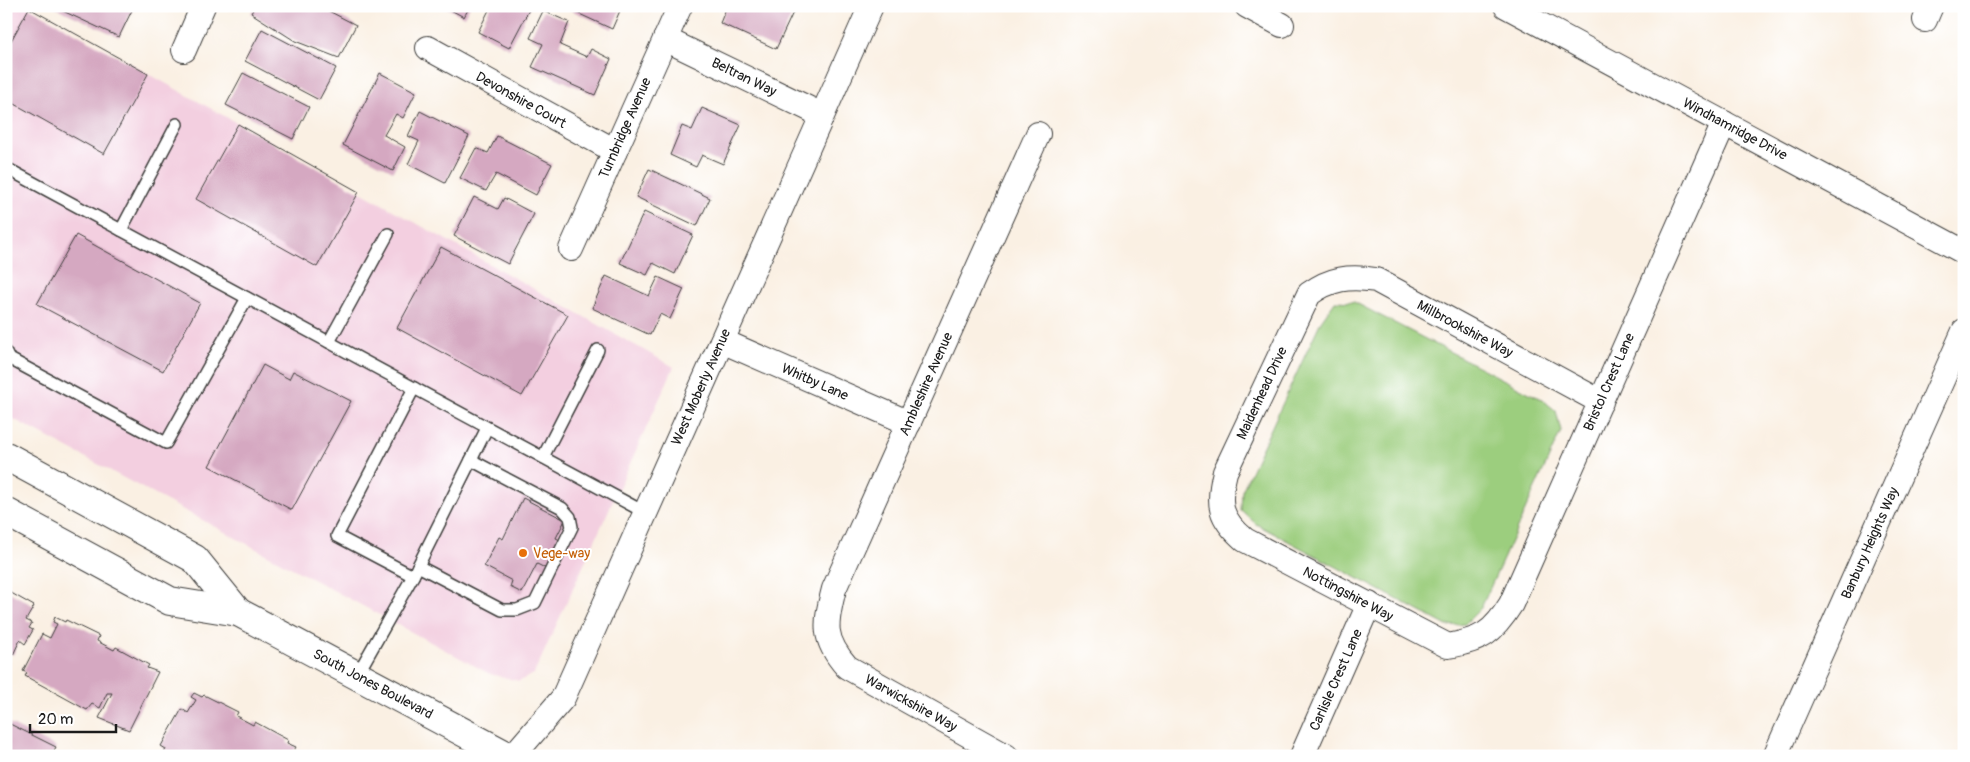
<svg xmlns="http://www.w3.org/2000/svg" width="1970" height="762" font-family="Pangolin,sans-serif">
<rect width="100%" height="100%" fill="#fff"/>
<filter id="ink" filterUnits="userSpaceOnUse"><feTurbulence type="fractalNoise" baseFrequency=".02" numOctaves="2"/><feDisplacementMap in="SourceGraphic" scale="10" xChannelSelector="R" yChannelSelector="G"/><feConvolveMatrix kernelMatrix="1 2 1 2 8 2 1 2 1" color-interpolation-filters="sRGB"/></filter>
<filter id="wash" filterUnits="userSpaceOnUse"><feTurbulence type="fractalNoise" baseFrequency=".0096" numOctaves="4" result="noise"/><feDisplacementMap in="SourceGraphic" scale="20" xChannelSelector="R" yChannelSelector="G"/><feGaussianBlur stdDeviation="1.12" result="paint"/><feColorMatrix in="noise" values="0 0 0 0 0 0 0 0 0 0 0 0 0 0 0 0 0 1.4 0 .05"/><feComposite in="paint" operator="in"/></filter>
<g filter="url(#wash)">
<rect width="100%" height="100%" fill="#faf0e3"/>
<!-- built -->
<polygon fill="#f3cfe0" points="6,6 27,6 674,367 534,674 519,681 490,674 6,415"/>
<!-- green -->
<polygon fill="#9cce7e" stroke="#5c754d" points="1335,301 1354,302 1543,400 1556,411 1561,431 1481,608 1465,624 1447,626 1256,524 1241,510 1242,491 1321,321"/>
<g id="blocks">
<!-- building -->
<g fill="#d5a8c1">
<polygon points="52,6 134,6 119,37"/>
<polygon points="255,6 319,6 356,25 339,58 295,41 251,13"/>
<polygon points="443,6 470,6 464,17"/>
<polygon points="491,6 531,6 509,48 478,32"/>
<polygon points="562,6 622,6 612,29"/>
<polygon points="727,6 769,6 777,10 779,6 796,6 776,49 720,23"/>
<polygon points="29,8 148,74 104,154 6,99 6,50"/>
<polygon points="543,11 569,22 560,45 587,57 591,49 611,59 595,95 532,67 543,44 530,38"/>
<polygon points="262,29 336,68 319,100 245,61"/>
<polygon points="243,73 309,107 293,139 226,105"/>
<polygon points="380,73 416,92 403,118 396,114 384,135 405,147 393,171 343,145"/>
<polygon points="702,108 741,125 723,164 702,155 696,167 670,155 682,126 692,130"/>
<polygon points="420,111 469,136 445,183 408,164 419,141 408,136"/>
<polygon points="238,124 359,192 317,267 196,199"/>
<polygon points="497,136 552,164 536,195 496,174 486,191 460,178 476,148 488,153"/>
<polygon points="649,169 710,198 697,226 636,197"/>
<polygon points="474,197 498,209 504,198 534,214 508,264 454,236"/>
<polygon points="644,212 693,235 675,274 653,263 647,275 620,263"/>
<polygon points="76,235 200,303 163,371 37,304"/>
<polygon points="441,247 568,315 522,396 397,328"/>
<polygon points="606,276 649,296 658,277 684,289 670,319 660,314 650,335 592,308"/>
<polygon points="263,365 289,379 293,371 351,401 292,510 209,466"/>
<polygon points="523,498 565,520 556,538 562,541 547,569 537,564 522,593 510,587 512,581 484,566 499,537 503,539"/>
<polygon points="6,590 34,606 26,620 32,623 29,628 33,630 25,644 20,640 13,655 10,653 6,660"/>
<polygon points="55,617 65,622 66,620 99,636 97,641 114,650 116,647 149,665 147,668 158,672 129,730 99,718 112,693 107,693 100,708 92,704 87,710 25,676 27,673 23,671 42,634 50,638 57,624 53,622"/>
<polygon points="194,693 202,697 204,695 238,712 236,716 253,725 255,722 288,740 287,743 296,747 291,756 170,756 164,753 166,749 161,746 182,709 188,713 196,700 191,697"/>
<polygon points="6,722 56,747 51,756 6,756"/>
</g>
</g>
</g>
<g filter="url(#ink)">
<use href="#blocks" fill-opacity="0" stroke="#3d3c3a" stroke-width="1"/>
<g fill="none" stroke-linecap="round" stroke-linejoin="round">
<defs>
<g id="service">
<polyline points="6,168 646,513"/>
<polyline points="121,230 177,124"/>
<polyline points="329,342 388,234"/>
<polyline points="6,353 8,358 166,443 247,298"/>
<polyline points="543,457 598,350"/>
<polyline points="418,566 502,610 517,610 535,603 572,527 570,517 562,508 471,460"/>
<polyline points="413,576 337,536 414,388"/>
<polyline points="357,675 413,576 487,428"/>
</g>
<g id="minor">
<polyline points="1247,6 1282,25"/>
<polyline points="1506,6 1964,252"/>
<polyline points="1925,20 1931,6"/>
<polyline points="665,39 822,115"/>
<polyline points="428,48 615,151"/>
<polyline points="184,50 203,6"/>
<polyline points="571,249 680,6"/>
<polyline points="722,341 909,423"/>
<path d="M1601,402L1376,280C1349,276 1331,278 1309,294L1225,472C1217,504 1219,518 1245,540L1448,646C1482,640 1493,633 1511,604L1724,123"/>
<polyline points="513,756 563,698 871,6"/>
<path d="M1006,756L847,667C822,639 825,624 834,589L1038,134"/>
<polyline points="1302,756 1369,604"/>
<polyline points="1775,756 1964,331"/>
</g>
<g id="primary">
<polyline points="6,456 195,559 238,612"/>
<polyline points="6,512 170,601 238,612 508,756"/>
</g>
</defs>
<!-- service casing -->
<use href="#service" stroke="#3d3c3a" stroke-width="14"/>
<!-- minor casing -->
<use href="#minor" stroke="#3d3c3a" stroke-width="26"/>
<!-- primary casing -->
<use href="#primary" stroke="#3d3c3a" stroke-width="30"/>
<!-- service -->
<use href="#service" stroke="#fff" stroke-width="11"/>
<!-- minor -->
<use href="#minor" stroke="#fff" stroke-width="24"/>
<!-- primary -->
<use href="#primary" stroke="#fff" stroke-width="28"/>
</g>
</g>
<!-- markers -->
<circle fill="#e8710a" stroke="#fff" stroke-width="2" cx="523" cy="553" r="5"/>
<g text-anchor="middle" dominant-baseline="central" stroke-width="4" stroke-linejoin="round" paint-order="stroke">
<!-- street labels -->
<g font-size="14" fill="#1c1c1c" stroke="#fff">
<text transform="translate(744 77) rotate(26)">Beltran Way</text>
<text transform="translate(521 100) rotate(29)">Devonshire Court</text>
<text transform="translate(625 128) rotate(-66)">Turnbridge Avenue</text>
<text transform="translate(1735 129) rotate(28)">Windhamridge Drive</text>
<text transform="translate(1465 329) rotate(28)">Millbrookshire Way</text>
<text transform="translate(815 382) rotate(24)">Whitby Lane</text>
<text transform="translate(1609 382) rotate(-66)">Bristol Crest Lane</text>
<text transform="translate(926 384) rotate(-66)">Ambleshire Avenue</text>
<text transform="translate(701 387) rotate(-66)">West Moberly Avenue</text>
<text transform="translate(1262 393) rotate(-65)">Maidenhead Drive</text>
<text transform="translate(1870 543) rotate(-66)">Banbury Heights Way</text>
<text transform="translate(1348 594) rotate(28)">Nottingshire Way</text>
<text transform="translate(1336 680) rotate(-66)">Carlisle Crest Lane</text>
<text transform="translate(373 684) rotate(28)">South Jones Boulevard</text>
<text transform="translate(911 703) rotate(29)">Warwickshire Way</text>
</g>
<!-- food labels -->
<g font-size="14" fill="#c56008" stroke="#fff" text-anchor="start">
<text x="533" y="553">Vege-way</text>
</g>
</g>
<!-- margin -->
<rect width="1970" height="762" fill="none" stroke="#fff" stroke-width="25"/>
<!-- scale -->
<path d="M30 724v8h86v-8" fill="none" stroke="#1c1c1c" stroke-width="2.5"/>
<text x="38" y="724" font-size="15" fill="#1c1c1c" stroke="#ffffff" stroke-width="4" paint-order="stroke">20 m</text>
</svg>
